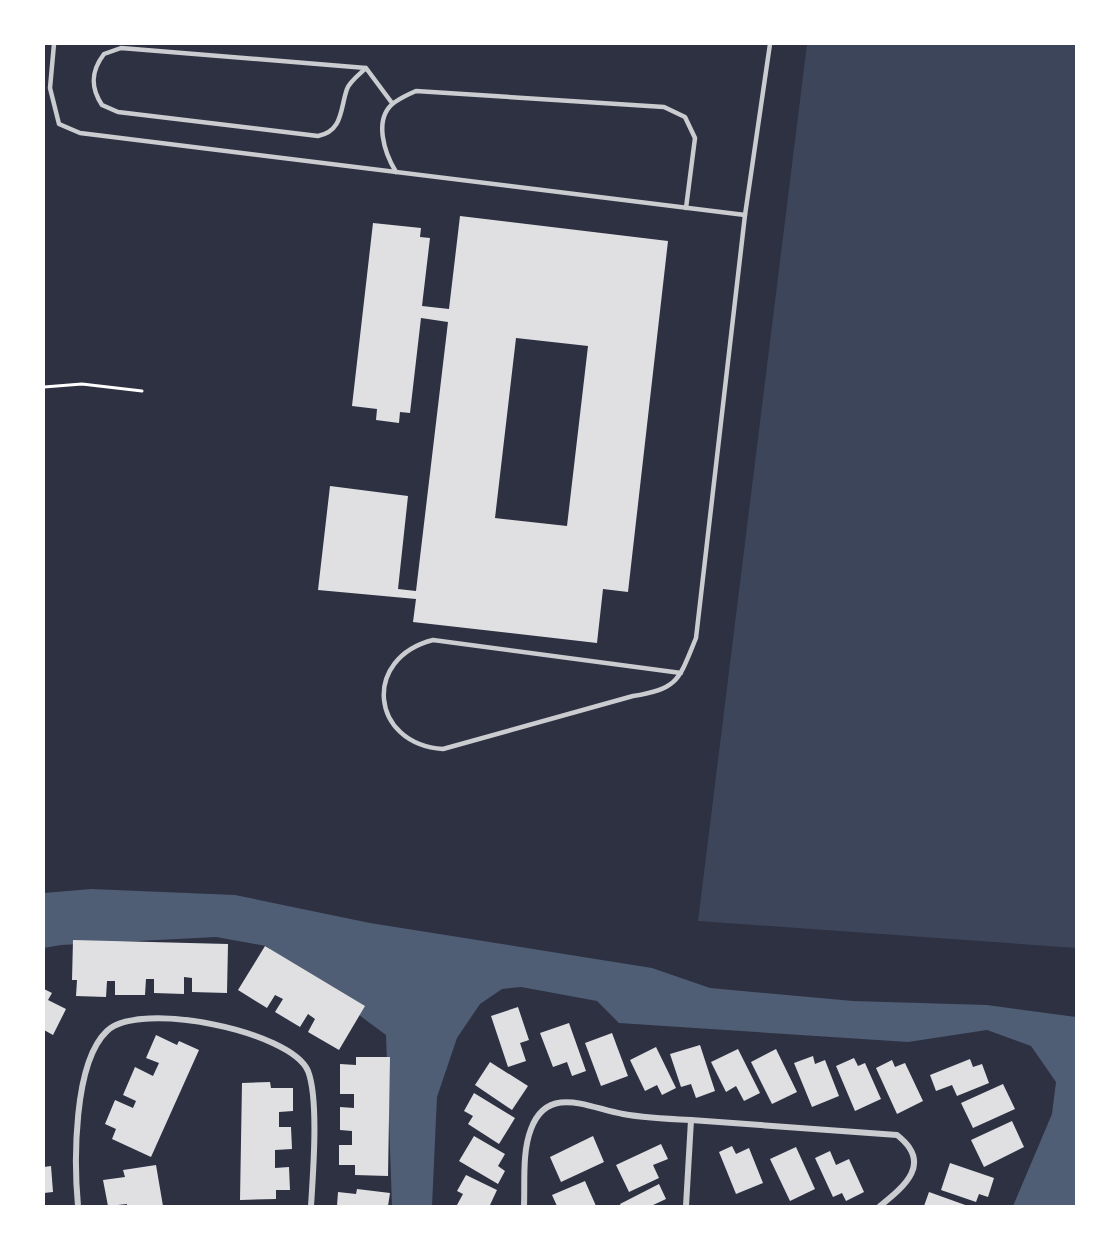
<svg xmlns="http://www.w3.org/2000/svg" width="1120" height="1250" font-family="'Fira Sans',sans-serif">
<rect width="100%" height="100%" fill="#2d3142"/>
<!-- green -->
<polygon fill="#3c4559" points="807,44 1076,44 1076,948 698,921"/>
<!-- water -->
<polygon fill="#4f5d75" points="91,889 235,895 370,923 652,968 710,988 853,1001 987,1005 1076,1017 1076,1206 1013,1206 1052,1114 1056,1082 1031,1046 987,1030 908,1042 619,1023 597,1001 521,987 502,989 480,1004 457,1038 437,1097 432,1206 392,1206 386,1035 266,946 216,937 61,945 44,948 44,893"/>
<!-- building -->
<g fill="#e0e0e3" fill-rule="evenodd">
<path d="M460,216L668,241L628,592L603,589L597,643L413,622L416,599L318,590L330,486L408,496L398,589L416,591L448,322L421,318L410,413L400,412L399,423L376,420L377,409L352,406L373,223L421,228L420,237L430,238L422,306L449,309ZM516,338L588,346L567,526L495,518Z"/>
<polygon points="73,940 228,944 227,993 192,992 192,978 184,977 184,994 154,993 154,979 146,979 145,995 115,995 115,981 107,981 106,997 76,996 77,980 72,980"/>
<polygon points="265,946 365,1006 339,1050 308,1032 315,1019 308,1014 300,1027 275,1012 283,999 275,995 267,1008 238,990"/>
<polygon points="44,989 52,993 48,1000 66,1009 53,1035 44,1030"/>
<polygon points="518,1007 529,1040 520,1043 526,1061 508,1067 491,1016"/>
<polygon points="569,1023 586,1071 572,1076 567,1062 553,1067 540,1033"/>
<polygon points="612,1033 628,1076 601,1086 585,1043"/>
<polygon points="156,1035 177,1045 179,1041 199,1050 151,1157 112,1139 116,1129 105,1124 115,1100 133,1108 136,1101 123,1095 135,1067 153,1076 159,1063 146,1058"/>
<polygon points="700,1045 715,1091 696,1098 691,1084 681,1087 670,1054"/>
<polygon points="656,1047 676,1088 662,1095 657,1085 645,1091 630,1060"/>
<polygon points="738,1049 760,1093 744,1101 736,1086 726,1092 711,1062"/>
<polygon points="776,1049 797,1092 772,1104 751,1062"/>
<polygon points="813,1056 815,1064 825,1060 839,1096 812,1107 794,1063"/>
<polygon points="356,1057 390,1057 388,1176 355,1175 355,1165 339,1165 339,1145 352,1145 352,1131 340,1130 340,1107 354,1108 354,1094 340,1094 340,1064 356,1065"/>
<polygon points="854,1058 858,1066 865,1063 881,1099 855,1111 836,1066"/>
<polygon points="970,1059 973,1067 982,1064 989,1083 957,1096 952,1085 936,1091 930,1075"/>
<polygon points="892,1060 895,1067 905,1063 923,1101 897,1114 876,1068"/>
<polygon points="490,1062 528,1086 512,1110 475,1085"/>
<polygon points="270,1082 271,1088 293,1088 293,1111 279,1112 279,1127 291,1127 292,1149 275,1150 275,1168 289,1167 290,1190 276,1190 276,1199 240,1200 242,1083"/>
<polygon points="1003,1084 1015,1109 973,1128 961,1103"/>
<polygon points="474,1093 515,1118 499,1144 468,1124 473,1116 464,1111"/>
<polygon points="1012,1121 1024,1147 984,1167 971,1140"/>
<polygon points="474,1136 505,1154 498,1166 505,1171 498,1184 459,1161"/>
<polygon points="593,1136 604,1162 561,1182 550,1157"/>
<polygon points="661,1144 668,1159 653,1165 659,1178 629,1192 616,1165"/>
<polygon points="732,1146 736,1154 749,1148 763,1183 736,1194 719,1152"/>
<polygon points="796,1147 815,1189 790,1201 770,1159"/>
<polygon points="830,1151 836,1165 849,1159 864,1192 846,1201 842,1193 833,1197 815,1158"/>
<polygon points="950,1163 994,1178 988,1197 979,1194 976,1202 941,1190"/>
<polygon points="156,1165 163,1206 127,1206 127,1204 108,1206 103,1180 125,1177 123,1170"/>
<polygon points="51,1166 53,1192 44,1193 44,1167"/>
<polygon points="466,1175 497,1190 490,1205 493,1206 457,1205 463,1194 457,1191"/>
<polygon points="585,1181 596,1206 557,1206 552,1195"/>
<polygon points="659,1184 666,1199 651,1206 621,1206 620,1204"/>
<polygon points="357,1189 390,1193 388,1206 337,1206 338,1192 356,1194"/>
<polygon points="929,1192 968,1206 924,1206"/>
</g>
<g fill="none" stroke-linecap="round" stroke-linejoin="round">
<!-- path -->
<polyline stroke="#fff" stroke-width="3" points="44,387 82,384 142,391"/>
<!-- service -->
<g stroke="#caccd0" stroke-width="4.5">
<polyline points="54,44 50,88 59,124 80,133 745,215"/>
<path d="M366,68C360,74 350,81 347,89C340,109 343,131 318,136L118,112L102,105C90,87 91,71 104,54L121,48L366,68L392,103"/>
<path d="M396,172C385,154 372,118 395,102C401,98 409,94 416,91L664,107L685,117L695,138L686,208"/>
<path d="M681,673L433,640C362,658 370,744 443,749L633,696C679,689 679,679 696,638L745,215L770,44"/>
</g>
<!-- minor -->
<g stroke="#caccd0" stroke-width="6">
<path d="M78,1206C74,1163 73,1063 107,1031C139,1000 291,1031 308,1071C319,1099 313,1174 311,1206"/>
<path d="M524,1206C525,1182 522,1152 531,1129C548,1083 591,1109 623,1114C645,1118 668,1119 691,1120"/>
<path d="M686,1206L691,1120L897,1135C933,1163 905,1186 880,1206"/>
</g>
</g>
<!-- border -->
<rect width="1120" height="1250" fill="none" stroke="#ffffff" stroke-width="90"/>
</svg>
